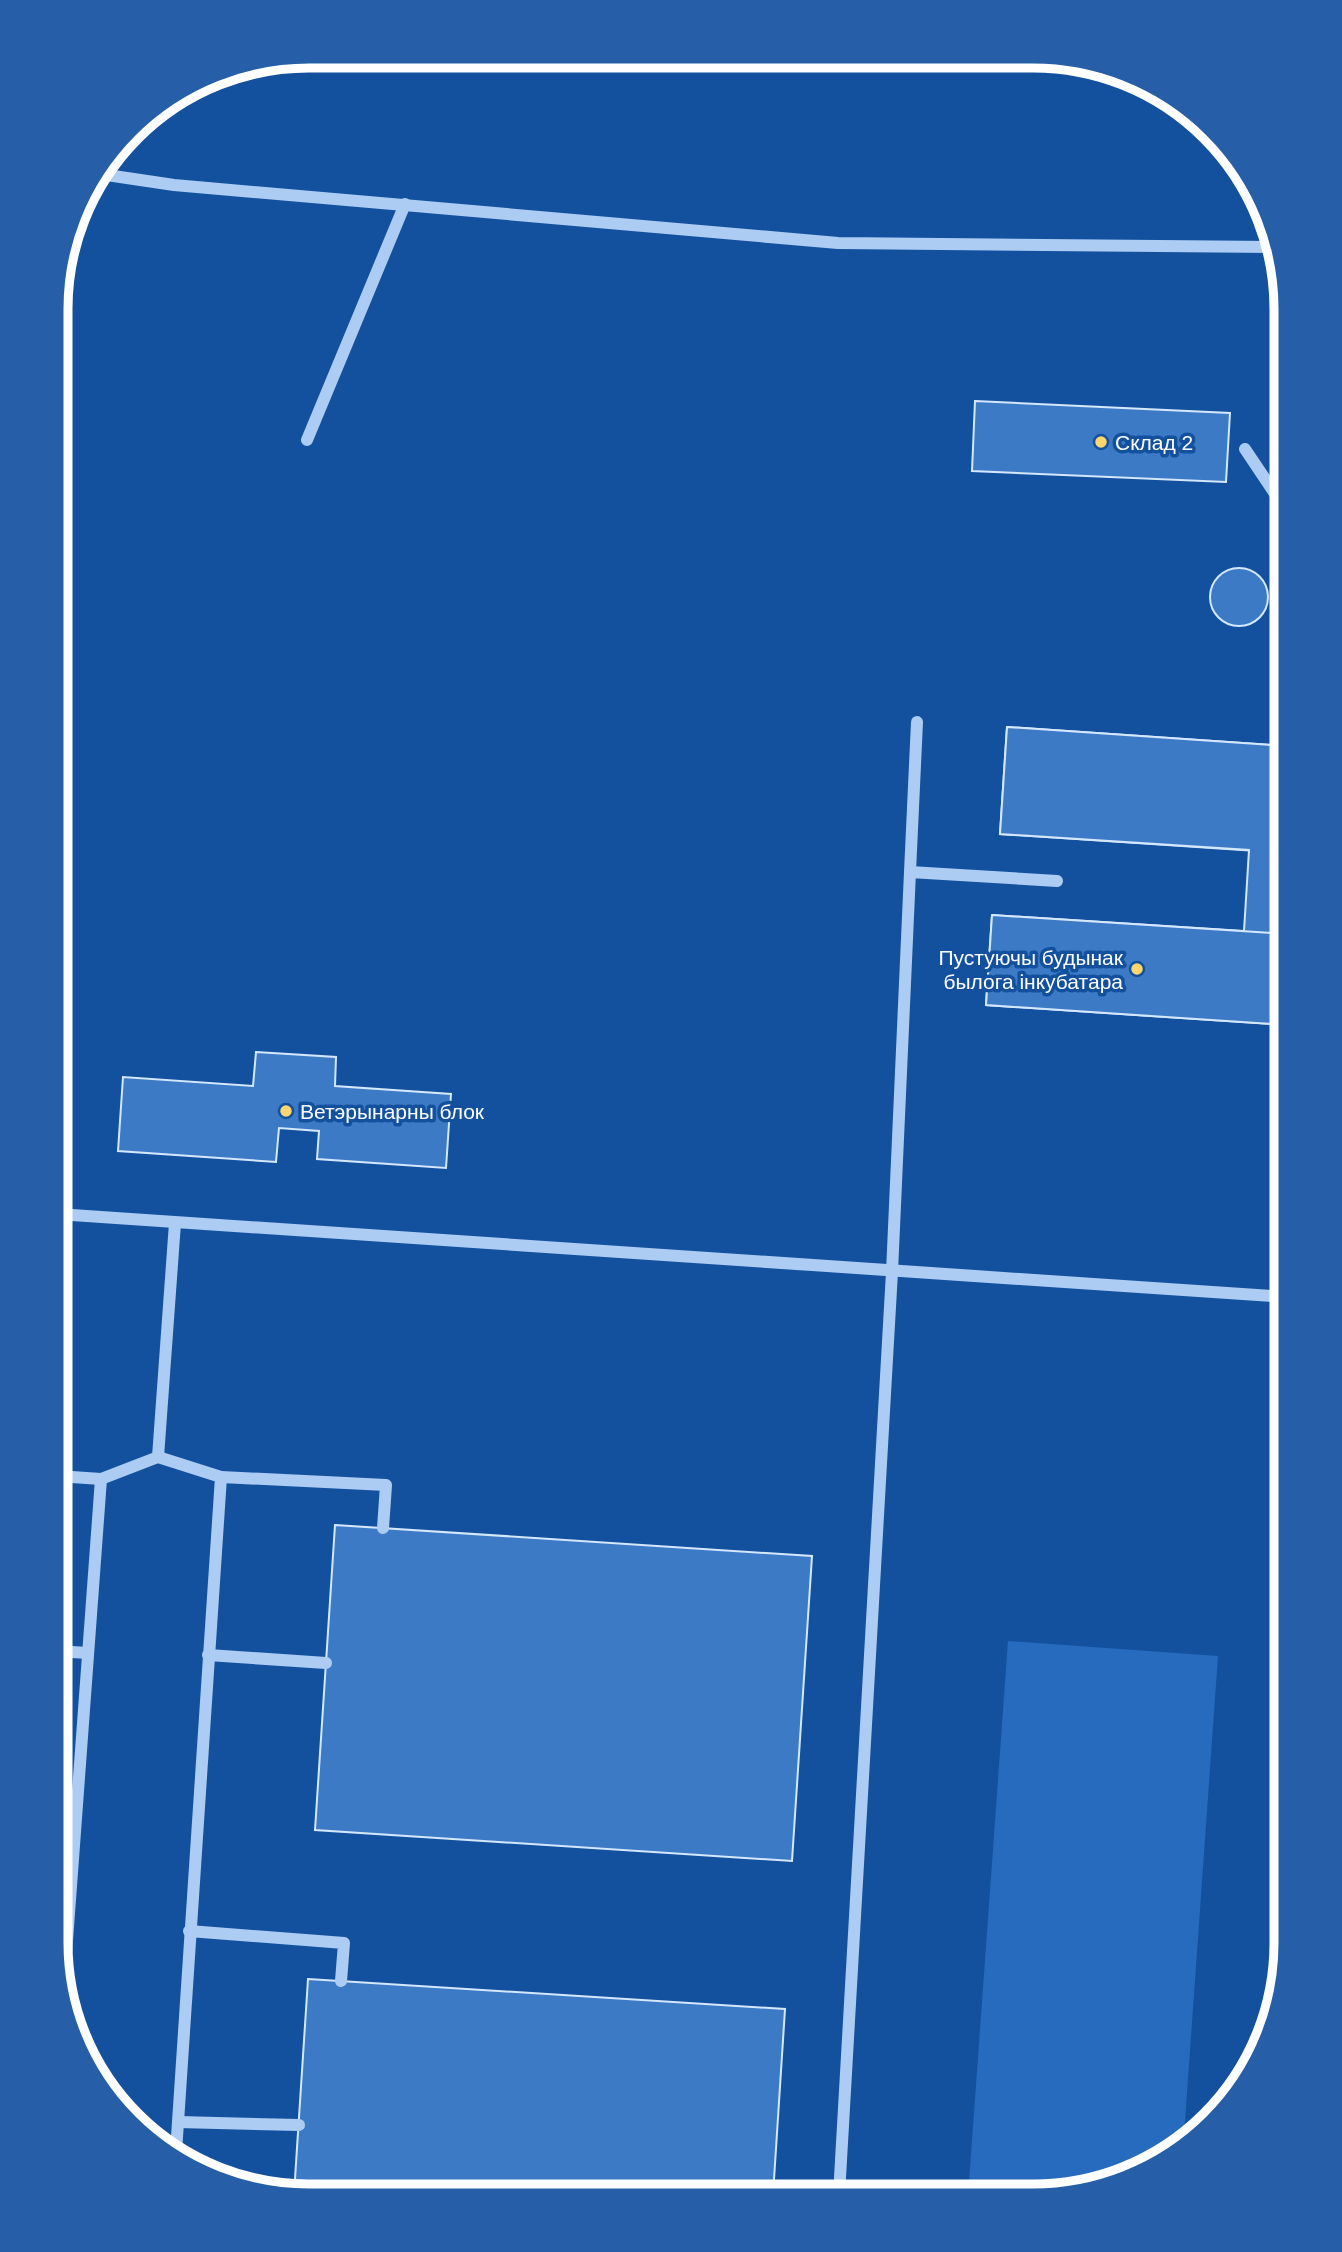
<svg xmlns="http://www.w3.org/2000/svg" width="1342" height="2252" font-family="Helvetica,sans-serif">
<rect width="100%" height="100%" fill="#13519f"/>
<!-- green -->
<polygon fill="#266bbd" points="1008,1641 1218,1656 1184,2135 1129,2177 1033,2196 968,2196"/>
<!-- building -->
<g fill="#3d7ac6" stroke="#d4e7fd" stroke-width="2">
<polygon points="975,401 1230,413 1226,482 972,471"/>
<circle cx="1239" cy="597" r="29"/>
<polygon points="1285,575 1286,575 1286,621 1274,601 1279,583"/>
<polygon points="1007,727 1286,746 1286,853 1000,834"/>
<polygon points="1007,727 1286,746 1286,1025 986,1005 992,915 1244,931 1249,850 1000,834"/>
<polygon points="992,915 1286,934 1286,1025 986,1005"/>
<polygon points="256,1052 336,1057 335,1086 451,1094 446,1168 317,1159 319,1131 279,1128 276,1162 118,1151 123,1077 253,1086"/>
<polygon points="57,1059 62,1059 57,1124"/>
<polygon points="335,1525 812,1556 792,1861 315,1830"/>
<polygon points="308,1979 785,2009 773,2195 294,2194"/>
</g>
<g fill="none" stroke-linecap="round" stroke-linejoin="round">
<!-- minor -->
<g stroke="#acccf4" stroke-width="12">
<polyline points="100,174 174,185 838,243 1274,247"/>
<polyline points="307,440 405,204"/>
<polyline points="1245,449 1286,510"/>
<polyline points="910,872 917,722"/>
<polyline points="57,1214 1286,1297"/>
<polyline points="158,1457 175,1223"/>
<polyline points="57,1476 101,1479"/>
<polyline points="221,1477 386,1485 383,1528"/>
<polyline points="56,1651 88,1653"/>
<polyline points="208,1655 326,1663"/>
<polyline points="189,1931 344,1943 341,1981"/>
<polyline points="64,1981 101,1479 158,1457 221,1477 176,2152"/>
<polyline points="178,2122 299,2125"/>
<polyline points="839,2195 892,1272 910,872 1057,881"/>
</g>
</g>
<!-- markers -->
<g fill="#ffd56f" stroke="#13519f" stroke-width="2.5">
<circle cx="1101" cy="442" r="7"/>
<circle cx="1137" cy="969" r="7"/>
<circle cx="286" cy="1111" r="7"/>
</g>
<g text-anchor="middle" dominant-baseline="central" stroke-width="7" stroke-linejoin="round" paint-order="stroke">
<!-- poi labels -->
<g font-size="21" fill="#fff" stroke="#13519f" text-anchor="start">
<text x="1115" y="442">Склад 2</text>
<text x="1123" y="957" text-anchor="end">Пустуючы будынак<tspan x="1123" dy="24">былога інкубатара</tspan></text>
<text x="300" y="1111">Ветэрынарны блок</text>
</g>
</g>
<!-- crop -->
<path d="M0 0H1342V2252H0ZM309 68H1033A241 241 0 0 1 1274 309V1943A241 241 0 0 1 1033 2184H309A241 241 0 0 1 68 1943V309A241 241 0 0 1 309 68Z" fill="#265fa7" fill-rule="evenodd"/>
<path fill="none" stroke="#fff" stroke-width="9" d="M309 68H1033A241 241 0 0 1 1274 309V1943A241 241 0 0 1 1033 2184H309A241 241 0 0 1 68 1943V309A241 241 0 0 1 309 68Z"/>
</svg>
